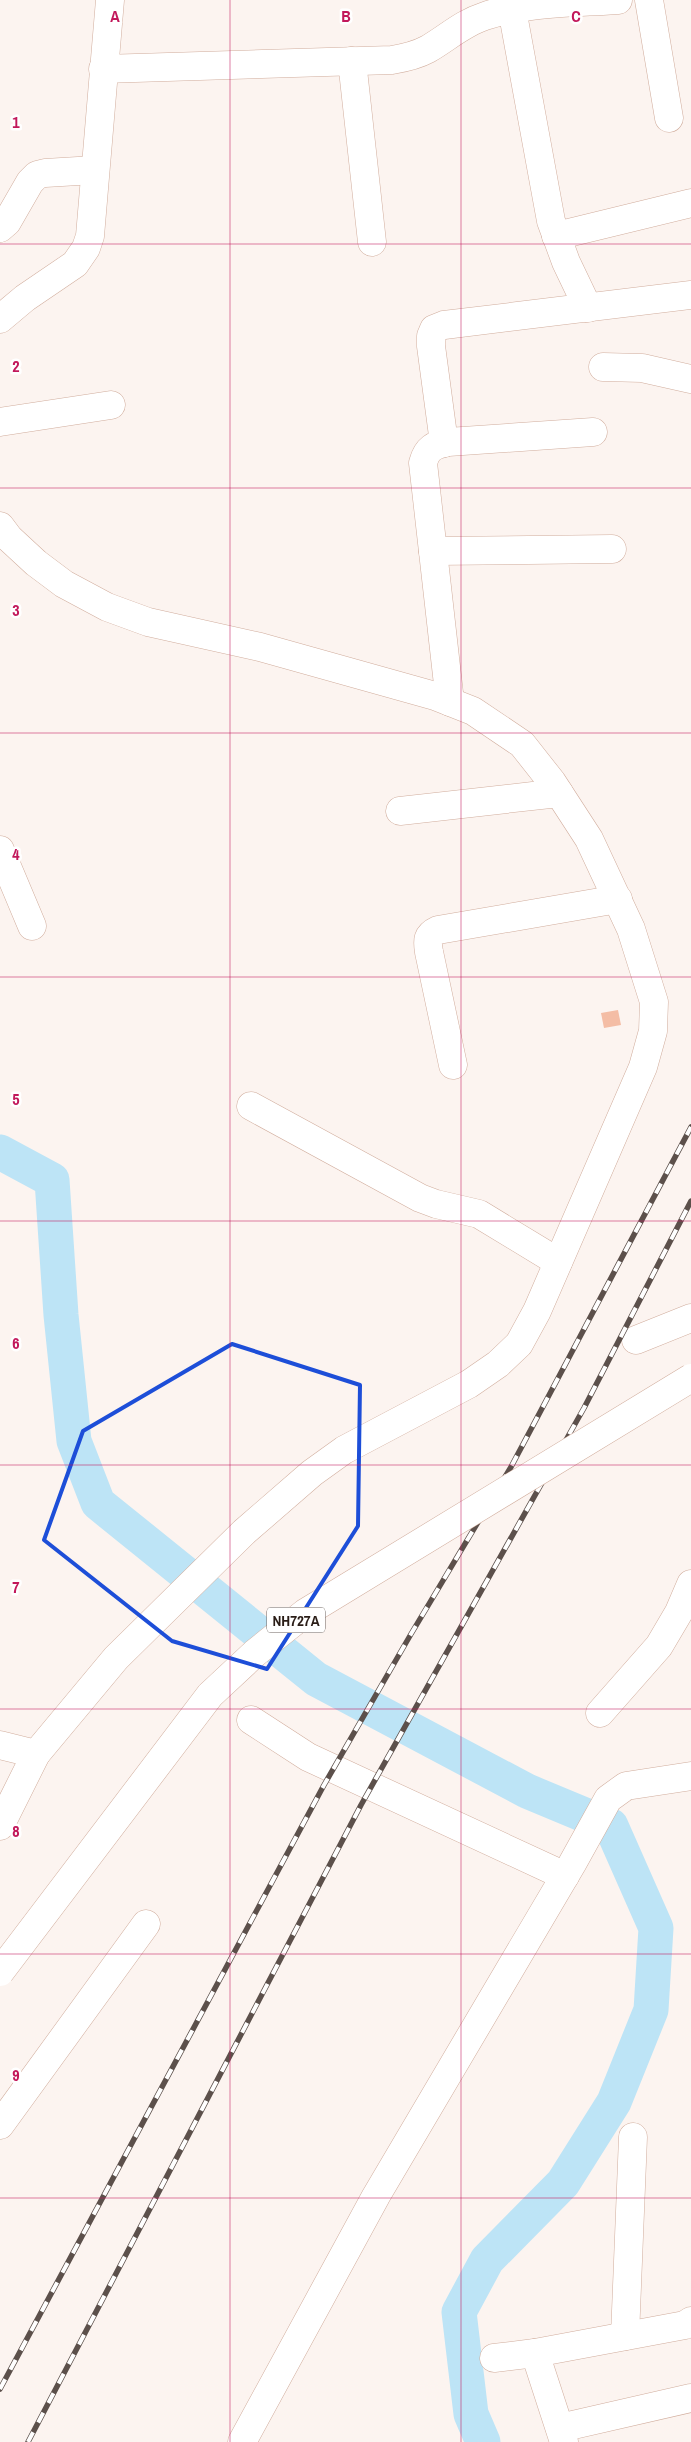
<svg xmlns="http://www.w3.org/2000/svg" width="691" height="2442" font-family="'Archivo Narrow',sans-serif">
<rect width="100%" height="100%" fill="#fcf4f0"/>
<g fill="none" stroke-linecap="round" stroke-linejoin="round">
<!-- river -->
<polyline stroke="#bde4f6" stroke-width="35" points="0,1152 52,1180 61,1315 74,1441 98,1503 316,1679 527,1791 611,1826 656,1928 651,2010 614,2102 563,2183 487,2260 459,2312 471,2414 483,2442"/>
</g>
<!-- building -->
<polygon fill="#f4bda5" points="618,1010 621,1025 604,1028 601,1013"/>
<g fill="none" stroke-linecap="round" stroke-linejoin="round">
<defs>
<g id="minor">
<polyline points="649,0 669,118"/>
<polyline points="512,9 551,221 566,262 588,308"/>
<polyline points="352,61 372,242"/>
<path d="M103,69L392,60C404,58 417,55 428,49C447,38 463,23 485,16C526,2 575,3 618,0"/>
<polyline points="0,228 7,222 30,182 37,175 45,173 95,170"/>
<polyline points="556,236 691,203"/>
<polyline points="603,367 642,368 691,379"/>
<polyline points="0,422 111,405"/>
<polyline points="444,443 431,346 431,336 434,329 444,325 691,295"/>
<polyline points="433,551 612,549"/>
<path d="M450,702L423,463C427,448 434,445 448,442L593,432"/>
<polyline points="400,811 559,793"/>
<polyline points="0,850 32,926"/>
<path d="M453,1065L429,952C427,940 427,935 438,930L618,899"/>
<polyline points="251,1106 420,1198 436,1204 479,1214 558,1262"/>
<polyline points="636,1340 691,1318"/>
<polyline points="600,1713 659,1646 679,1612 691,1584"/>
<polyline points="251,1720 308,1757 565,1876"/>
<polyline points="0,1745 36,1754"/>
<polyline points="0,2125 146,1924"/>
<polyline points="625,2336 633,2137"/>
<polyline points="535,2353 564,2442"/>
<polyline points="494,2358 535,2353 685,2325 691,2321"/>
<polyline points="560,2428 691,2398"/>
<polyline points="242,2442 376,2196 572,1864 608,1799 626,1786 691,1776"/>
</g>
<g id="major">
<polyline points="0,319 25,298 75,264 86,248 90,236 110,0"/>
<polyline points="0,526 9,538 36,563 64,584 107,607 148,622 260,647 435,696 473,711 522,744 552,782 589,839 631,929 654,1002 653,1031 643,1067 537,1311 519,1344 498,1364 469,1384 344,1450 312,1473 244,1532 116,1658 36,1754 0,1826"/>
</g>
</defs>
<!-- minor casing -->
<use href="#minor" stroke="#d1ad9d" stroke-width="29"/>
<!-- major casing -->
<use href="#major" stroke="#d1ad9d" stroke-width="29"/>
<!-- minor -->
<use href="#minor" stroke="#fff" stroke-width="28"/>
<!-- major -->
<use href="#major" stroke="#fff" stroke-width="28"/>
<defs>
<g id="rail">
<polyline points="0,2389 324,1785 411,1634 511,1467 691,1127"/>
<polyline points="28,2442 361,1805 584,1408 691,1201"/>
</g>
</defs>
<!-- rail casing -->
<use href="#rail" stroke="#5c504b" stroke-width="5.5"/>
<!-- rail -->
<use href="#rail" stroke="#fff" stroke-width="4" stroke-dasharray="11" stroke-linecap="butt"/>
<defs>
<polyline id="highway-bridge" points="0,1972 210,1695 255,1653 305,1613 691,1378"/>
</defs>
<!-- highway-bridge casing -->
<use href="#highway-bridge" stroke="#d1ad9d" stroke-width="29" stroke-linecap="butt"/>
<!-- highway-bridge -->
<use href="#highway-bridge" stroke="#fff" stroke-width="28"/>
</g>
<!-- marked area -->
<path fill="none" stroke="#1d4ed8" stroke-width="4" stroke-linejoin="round" d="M232,1344L360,1385L358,1526L267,1669L172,1641L44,1540L83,1431Z"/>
<!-- grid -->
<path fill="none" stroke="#c2185b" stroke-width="1" stroke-opacity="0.55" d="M230,0V2442M461,0V2442M0,244H691M0,488H691M0,733H691M0,977H691M0,1221H691M0,1465H691M0,1709H691M0,1954H691M0,2198H691"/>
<g text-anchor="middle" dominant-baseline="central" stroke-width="5" stroke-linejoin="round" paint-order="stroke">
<!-- shield labels -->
<rect fill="#fff" stroke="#6a615d" stroke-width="1" x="267" y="1607.5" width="58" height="25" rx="4"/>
<g font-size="15" font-weight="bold" fill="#2a1d17">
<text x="296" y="1620">NH727A</text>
</g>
</g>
<g font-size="16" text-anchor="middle" font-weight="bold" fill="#c2185b" stroke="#fff" stroke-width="5" stroke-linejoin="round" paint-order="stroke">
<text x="115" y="22">A</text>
<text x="346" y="22">B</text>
<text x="576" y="22">C</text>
<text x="16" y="128">1</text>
<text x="16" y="372">2</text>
<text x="16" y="616">3</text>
<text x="16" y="860">4</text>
<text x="16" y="1105">5</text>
<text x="16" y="1349">6</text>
<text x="16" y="1593">7</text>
<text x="16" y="1837">8</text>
<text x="16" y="2081">9</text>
</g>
</svg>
